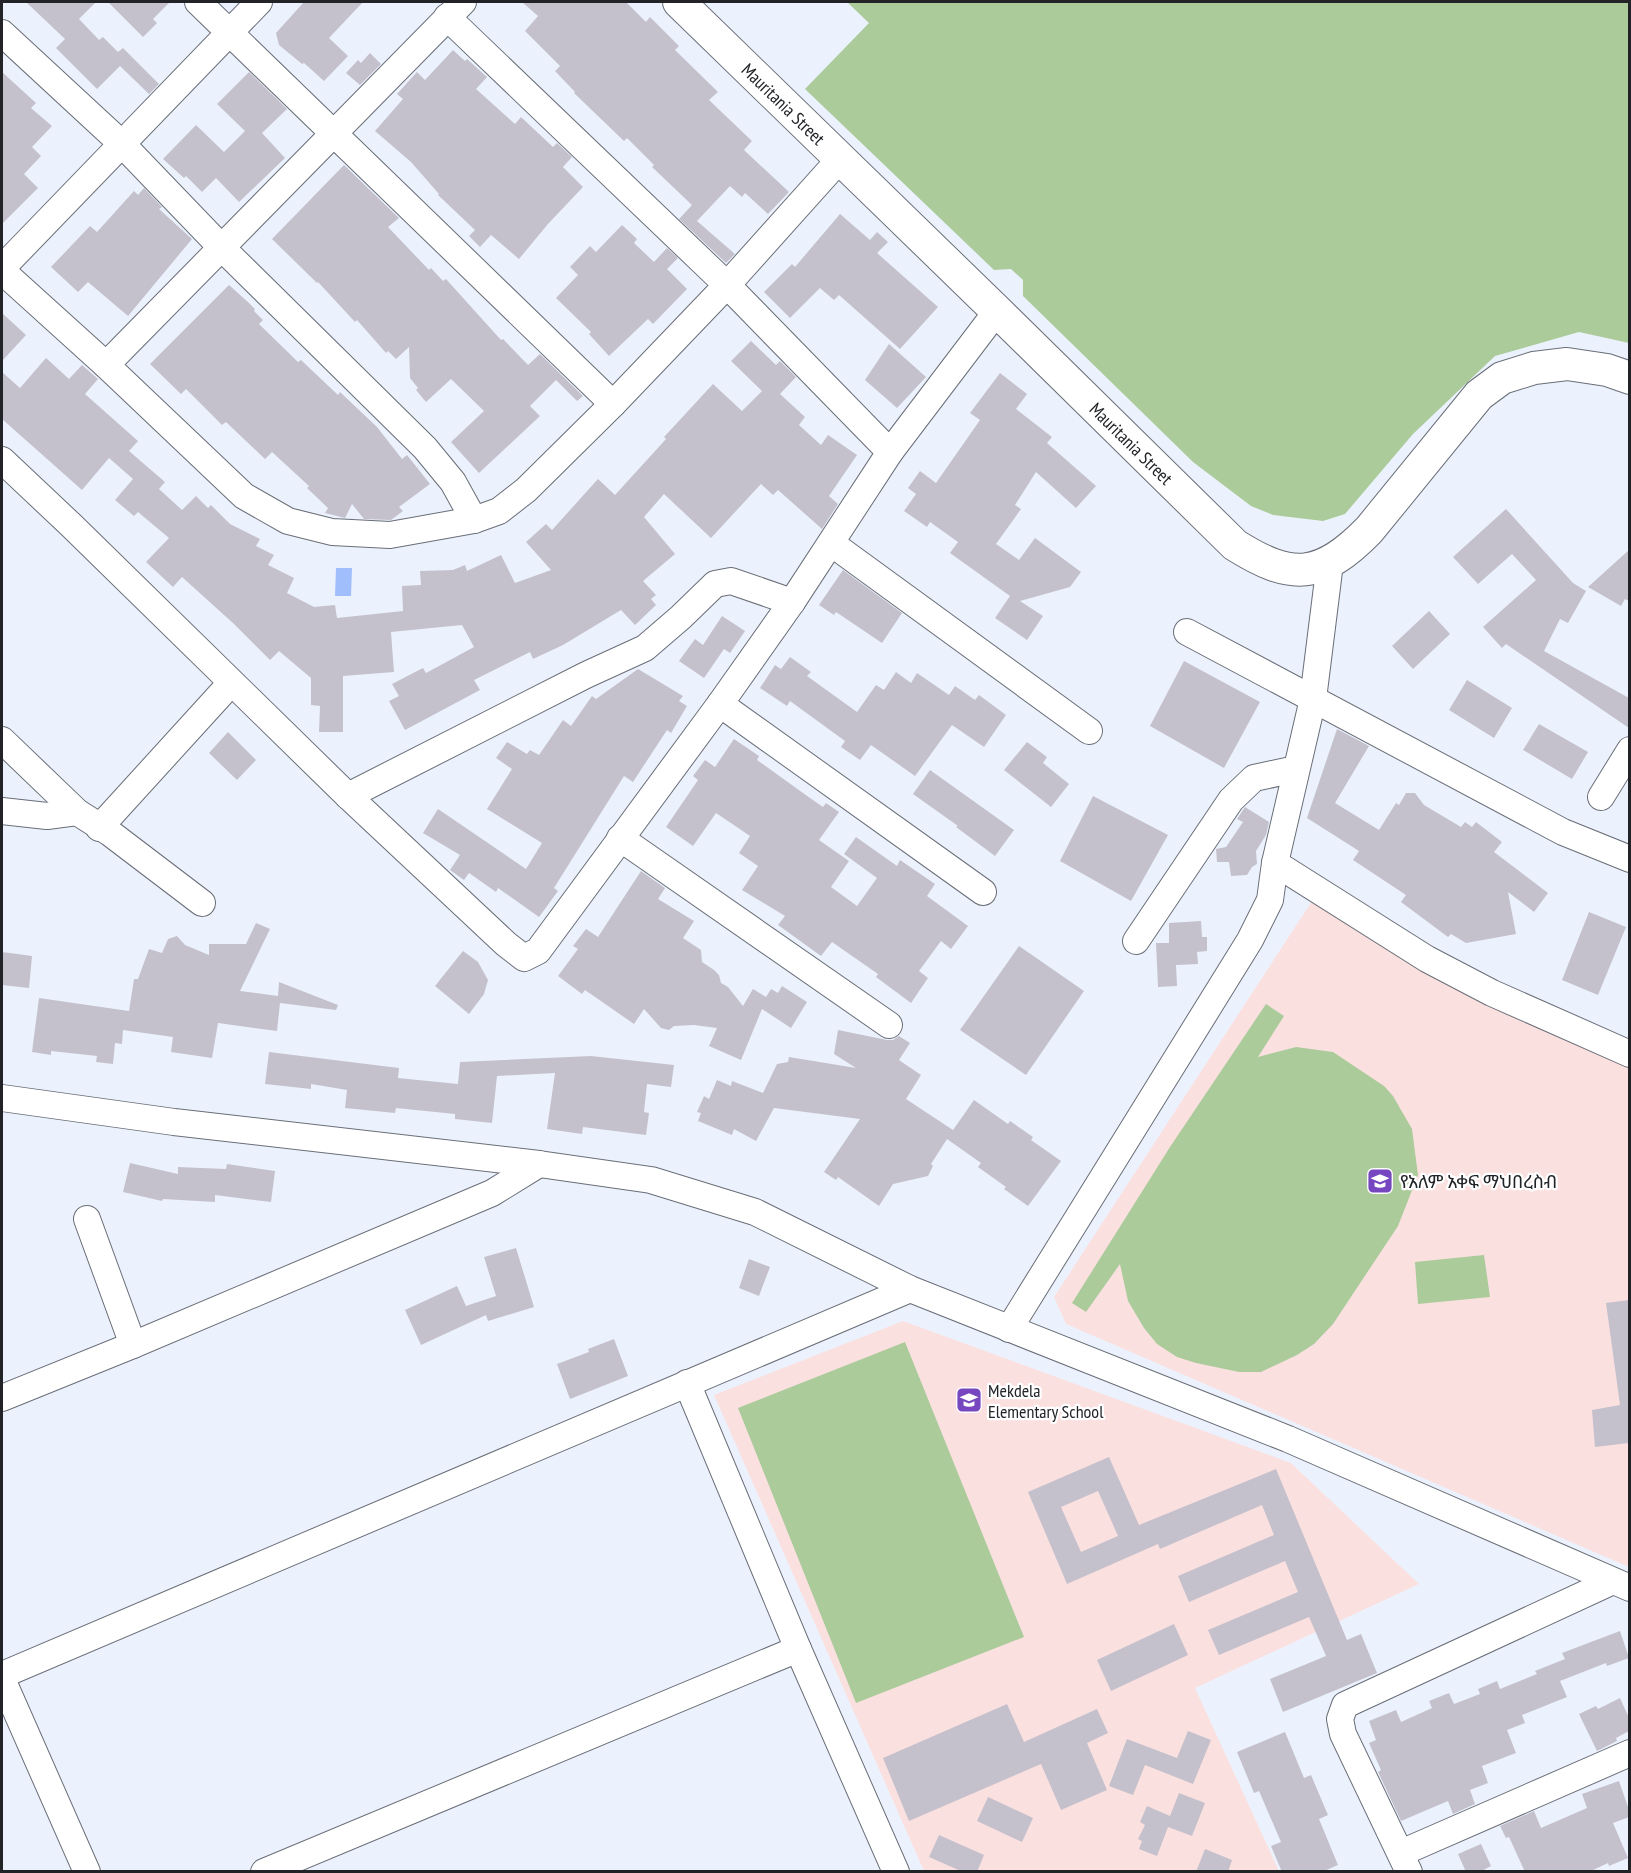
<svg xmlns="http://www.w3.org/2000/svg" width="1631" height="1873" font-family="'PT Sans Narrow','Noto Sans Ethiopic',sans-serif">
<rect width="100%" height="100%" fill="#ecf2fd"/>
<!-- education -->
<g fill="#fbe0e0">
<polygon points="1316,895 1479,1002 1629,1064 1629,1567 1066,1324 1054,1297"/>
<polygon points="903,1321 1291,1463 1419,1584 1195,1688 1279,1871 924,1871 714,1395"/>
</g>
<!-- green -->
<g fill="#abcb9b">
<polygon points="847,2 1629,2 1629,343 1579,332 1495,356 1413,434 1345,514 1323,521 1273,515 1251,506 1193,462 1023,296 1023,280 1011,269 994,270 805,89 869,23"/>
<polygon points="1266,1004 1284,1016 1258,1057 1296,1047 1333,1052 1384,1086 1393,1096 1412,1129 1418,1175 1398,1226 1333,1324 1314,1344 1297,1355 1261,1372 1239,1372 1196,1363 1177,1357 1157,1344 1144,1328 1128,1301 1120,1264 1086,1312 1072,1303 1170,1147"/>
<polygon points="1484,1255 1490,1297 1418,1304 1415,1262"/>
<polygon points="905,1342 1024,1637 856,1703 738,1408"/>
</g>
<!-- water -->
<polygon fill="#a0bdfc" points="336,568 352,568 351,596 335,596"/>
<!-- building -->
<g fill="#c4c1cc" fill-rule="evenodd">
<polygon points="26,2 96,2 79,19 99,40 103,37 118,52 123,48 159,84 149,94 120,66 97,89 56,48 65,39"/>
<polygon points="108,2 170,2 153,19 157,23 143,37"/>
<polygon points="304,2 363,2 329,38 348,56 324,81 304,63 302,64 279,45 276,33"/>
<polygon points="522,2 626,2 646,22 650,17 679,46 675,50 718,92 709,100 752,141 744,150 789,192 768,214 745,193 742,197 730,186 697,221 735,254 726,263 679,219 692,205 652,167 654,165 627,138 624,141 574,93 575,92 555,71 560,66 525,31 538,16"/>
<polygon points="453,50 465,61 467,59 487,77 476,89 515,124 521,117 553,147 557,143 572,157 563,167 583,187 548,224 519,259 491,235 480,247 469,236 475,230 438,195 439,194 411,162 375,131 403,99 397,94 417,72 425,80"/>
<polygon points="370,53 381,64 360,85 346,73 358,60 361,63"/>
<polygon points="2,72 36,103 31,108 52,126 32,147 41,156 24,174 38,188 2,224"/>
<polygon points="249,72 287,109 262,133 285,158 239,202 216,178 202,192 186,176 184,178 163,159 196,125 224,152 245,131 217,104"/>
<polygon points="344,165 399,218 388,227 429,270 431,268 443,281 446,279 501,340 503,339 528,365 540,354 583,396 577,401 556,380 530,406 540,416 479,473 451,442 484,411 451,379 426,402 416,390 418,388 410,378 409,347 396,359 388,351 386,353 357,320 355,322 318,282 317,283 272,239"/>
<polygon points="144,188 162,207 159,209 192,239 128,316 88,282 78,292 51,267 90,226 97,232 134,191 138,195"/>
<polygon points="840,214 870,240 877,232 888,242 877,253 938,307 900,349 839,295 834,300 820,288 790,318 764,292 792,264 795,267"/>
<polygon points="622,225 637,239 634,243 654,262 667,248 678,258 667,269 687,289 653,324 648,319 609,356 589,334 591,332 556,298 578,275 570,267 590,246 596,252"/>
<polygon points="229,285 249,303 255,309 254,311 263,320 259,324 298,362 301,360 338,395 340,392 377,427 402,459 407,455 430,484 399,507 403,511 391,520 364,519 352,504 345,518 325,513 328,508 307,488 309,486 272,452 265,459 226,422 222,425 186,389 181,394 150,364"/>
<polygon points="2,313 26,335 2,361"/>
<polygon points="751,341 776,365 780,361 796,377 780,394 805,417 799,425 821,445 828,435 857,455 829,496 838,504 822,529 778,490 773,495 761,484 711,538 664,494 644,517 675,554 643,581 656,595 651,599 656,605 635,625 621,610 563,645 533,659 530,652 474,680 480,690 405,730 389,701 399,696 392,684 423,668 426,673 474,647 462,625 391,632 394,672 343,676 343,732 319,732 320,706 311,705 311,678 279,651 270,660 234,624 182,577 173,587 146,562 169,538 138,512 134,516 115,500 133,479 109,458 82,490 2,419 2,372 20,388 46,358 69,379 82,365 98,379 85,394 138,441 129,451 165,482 159,489 182,510 196,496 208,508 211,505 230,524 260,539 256,546 274,555 268,565 294,578 287,593 314,607 335,605 337,618 403,611 402,586 421,585 420,571 453,570 465,565 467,571 501,555 515,583 551,570 526,542 546,524 552,530 598,479 615,495 666,439 664,437 713,384 742,411 762,391 731,361"/>
<polygon points="889,344 926,377 897,408 865,380"/>
<polygon points="1000,373 1027,394 1016,409 1052,437 1047,443 1096,486 1076,508 1036,472 1015,505 1021,509 996,544 1019,560 1035,538 1081,572 1070,587 1020,601 1043,616 1027,640 995,618 1010,596 950,553 958,542 930,522 927,527 904,511 916,494 908,488 920,471 936,483 980,420 970,413"/>
<polygon points="1506,509 1573,583 1586,591 1568,623 1560,619 1544,651 1629,698 1629,728 1506,644 1502,648 1483,627 1536,580 1512,554 1478,584 1453,557"/>
<polygon points="1629,550 1629,601 1625,599 1621,606 1588,587"/>
<polygon points="843,570 902,613 882,643 836,612 834,615 819,605"/>
<polygon points="1429,611 1450,634 1413,669 1392,646"/>
<polygon points="722,616 745,631 730,653 724,649 704,678 679,661 695,639 703,645"/>
<polygon points="790,657 811,672 807,676 857,712 876,685 884,690 896,672 911,683 917,673 949,695 955,686 975,700 979,695 1006,715 984,747 952,725 915,776 871,745 860,760 841,747 845,741 790,701 787,706 760,688 775,665 781,669"/>
<polygon points="1184,661 1260,702 1224,768 1150,726"/>
<polygon points="638,669 683,696 679,701 687,706 671,733 667,730 633,782 624,776 554,888 558,891 539,917 498,888 496,892 469,873 464,880 450,870 460,855 423,833 438,809 526,869 542,843 487,809 512,769 496,758 507,742 527,754 530,750 539,755 563,720 571,726 592,696 596,699"/>
<polygon points="1467,680 1512,708 1494,738 1449,710"/>
<polygon points="1539,724 1588,752 1572,779 1523,750"/>
<polygon points="1337,729 1369,746 1335,803 1379,830 1396,803 1399,805 1406,793 1415,793 1424,805 1461,827 1465,822 1472,827 1476,822 1502,842 1494,852 1548,893 1534,912 1508,892 1516,934 1466,943 1451,934 1448,937 1401,902 1406,895 1353,860 1359,851 1307,818"/>
<polygon points="228,732 256,760 237,780 209,753"/>
<polygon points="734,739 759,756 757,760 810,798 823,807 826,803 839,812 819,840 849,861 831,887 857,906 877,878 844,854 856,837 897,866 900,860 935,884 927,896 968,926 951,949 941,941 919,971 928,978 911,1003 876,977 878,974 832,942 821,956 778,925 785,916 742,890 758,866 739,853 750,836 716,813 693,846 666,827 698,780 693,776 705,760 715,767"/>
<polygon points="1027,742 1047,757 1043,763 1069,784 1051,807 1004,770"/>
<polygon points="930,770 1014,830 995,856 956,827 958,826 913,794"/>
<polygon points="1093,796 1168,835 1131,901 1060,861"/>
<polygon points="1245,807 1269,822 1266,835 1256,851 1257,864 1252,867 1247,875 1231,876 1229,862 1217,862 1216,849 1226,847 1243,822 1237,819"/>
<polygon points="641,871 665,888 658,899 694,921 683,938 701,950 702,962 714,970 719,975 721,983 728,987 743,1006 753,989 766,997 771,989 778,993 782,986 807,1002 791,1028 762,1009 741,1060 709,1046 717,1028 694,1025 674,1026 669,1030 661,1028 644,1009 634,1024 585,990 582,994 558,976 578,949 573,946 586,929 598,937"/>
<polygon points="1589,912 1626,927 1598,995 1562,980"/>
<polygon points="1201,921 1202,937 1207,937 1207,951 1197,952 1198,964 1176,965 1177,986 1158,987 1156,943 1169,943 1169,923"/>
<polygon points="256,923 270,929 240,991 278,996 279,982 338,1005 336,1010 280,1003 277,1031 218,1023 212,1058 171,1052 173,1037 123,1030 122,1044 115,1043 113,1064 96,1062 97,1056 51,1051 51,1055 32,1052 39,998 129,1011 134,979 138,979 149,949 162,953 168,939 177,936 185,945 209,955 209,944 246,944"/>
<polygon points="1019,946 1084,991 1026,1075 960,1030"/>
<polygon points="463,951 478,962 488,980 484,994 469,1014 435,986"/>
<polygon points="2,952 32,956 29,988 2,985"/>
<polygon points="838,1030 887,1040 893,1040 899,1036 910,1043 899,1060 921,1075 906,1099 953,1130 974,1100 1008,1124 1010,1121 1033,1137 1031,1140 1061,1161 1028,1206 1004,1189 1006,1187 978,1167 981,1163 947,1139 931,1164 933,1166 928,1176 893,1184 879,1206 838,1177 836,1180 824,1172 860,1119 774,1108 756,1141 734,1129 732,1135 698,1121 701,1113 697,1112 704,1096 709,1099 717,1080 731,1086 732,1081 763,1093 777,1064 788,1062 789,1057 856,1068 834,1054"/>
<polygon points="269,1052 399,1068 398,1078 458,1084 460,1062 591,1056 674,1065 671,1087 647,1084 644,1112 649,1113 646,1135 583,1127 582,1134 547,1129 555,1073 497,1076 492,1123 455,1119 455,1114 396,1108 395,1113 345,1108 347,1090 311,1084 311,1089 265,1084"/>
<polygon points="130,1163 178,1174 178,1167 226,1169 227,1164 275,1171 271,1202 215,1195 215,1202 163,1199 162,1201 123,1192"/>
<polygon points="516,1248 534,1307 488,1321 486,1315 421,1345 405,1310 457,1286 466,1306 496,1296 484,1257"/>
<polygon points="749,1259 770,1267 759,1296 739,1288"/>
<polygon points="1629,1300 1629,1443 1595,1447 1592,1410 1620,1405 1606,1303"/>
<polygon points="614,1339 628,1376 570,1399 557,1364 589,1352 588,1349"/>
<path d="M1109,1457L1139,1525L1276,1469L1347,1640L1361,1634L1377,1673L1283,1712L1270,1679L1326,1656L1309,1617L1219,1655L1208,1630L1298,1592L1285,1561L1189,1602L1178,1576L1274,1535L1262,1505L1160,1549L1158,1544L1067,1584L1028,1492ZM1098,1491L1118,1536L1081,1552L1061,1507Z"/>
<polygon points="1174,1624 1188,1655 1111,1691 1097,1660"/>
<polygon points="1620,1631 1629,1658 1607,1666 1606,1663 1560,1681 1567,1697 1522,1715 1525,1723 1507,1730 1516,1753 1482,1766 1488,1783 1470,1790 1475,1804 1453,1814 1448,1801 1401,1821 1378,1772 1381,1770 1369,1743 1376,1740 1369,1721 1396,1710 1401,1722 1432,1708 1429,1701 1449,1693 1454,1704 1480,1694 1478,1689 1497,1681 1500,1689 1537,1674 1535,1671 1565,1659 1562,1653"/>
<polygon points="1620,1698 1629,1718 1629,1731 1616,1738 1617,1741 1597,1751 1579,1714 1596,1706 1598,1709"/>
<polygon points="1007,1704 1024,1742 1097,1709 1108,1733 1087,1743 1107,1790 1061,1810 1041,1764 909,1821 883,1758"/>
<polygon points="1188,1731 1211,1740 1193,1784 1145,1765 1133,1795 1109,1786 1127,1739 1177,1758"/>
<polygon points="1285,1732 1304,1778 1311,1775 1328,1815 1319,1819 1338,1865 1322,1872 1282,1872 1271,1846 1281,1842 1259,1791 1254,1793 1237,1752"/>
<polygon points="1619,1781 1629,1810 1629,1817 1613,1823 1628,1858 1609,1866 1608,1863 1589,1872 1525,1872 1509,1837 1506,1838 1500,1826 1534,1811 1541,1828 1587,1808 1582,1794"/>
<polygon points="1179,1793 1205,1803 1192,1836 1168,1827 1157,1856 1139,1849 1142,1841 1138,1839 1145,1825 1140,1822 1147,1806 1170,1816"/>
<polygon points="988,1797 1033,1818 1022,1842 977,1821"/>
<polygon points="939,1835 984,1855 977,1872 963,1872 929,1857"/>
<polygon points="1481,1844 1491,1866 1480,1872 1466,1872 1458,1854"/>
<polygon points="1205,1849 1232,1860 1228,1872 1196,1872"/>
</g>
<g fill="none" stroke-linecap="round" stroke-linejoin="round">
<defs>
<g id="minor">
<polyline points="198,2 613,404"/>
<polyline points="447,17 727,285 890,452"/>
<polyline points="2,33 122,144 221,247 425,448 453,482 474,520"/>
<polyline points="2,268 259,2"/>
<polyline points="2,271 106,365 244,496 288,521 332,532 390,535 474,520 499,511 526,490 613,404 727,285 840,159"/>
<polyline points="106,365 463,2"/>
<polyline points="2,460 71,525 348,796 506,944 524,958 538,951 720,704 792,602 890,452 997,311"/>
<polyline points="831,543 1089,731"/>
<polyline points="1187,632 1563,832 1630,859"/>
<polyline points="720,704 983,892"/>
<polyline points="2,740 77,812 110,833 202,903"/>
<polyline points="348,796 586,675 645,648 681,617 715,584 731,581 792,602"/>
<polyline points="1601,797 1630,750"/>
<polyline points="2,811 47,816 77,812"/>
<polyline points="99,828 231,683"/>
<polyline points="620,838 889,1025"/>
<polyline points="1275,863 1427,959 1492,993 1630,1054"/>
<polyline points="1136,941 1231,800 1254,778 1296,769"/>
<polyline points="2,1098 174,1122 539,1164 651,1180 755,1212 910,1289 1288,1439 1630,1588"/>
<polyline points="87,1219 133,1345"/>
<polyline points="1009,1329 1250,940 1270,900 1275,863 1313,699 1330,563"/>
<polyline points="687,1383 798,1649 896,1872"/>
<polyline points="2,1398 133,1345 492,1193 539,1164"/>
<polyline points="2,1675 910,1289"/>
<polyline points="2,1679 87,1872"/>
<polyline points="1401,1853 1630,1753"/>
<polyline points="264,1872 798,1649"/>
<polyline points="1409,1872 1343,1734 1340,1719 1345,1705 1613,1581"/>
</g>
<g id="major">
<path id="s1" d="M679,2L997,311L1235,545C1292,581 1321,579 1369,530L1479,395L1502,378L1534,368L1567,364L1607,370L1630,378"/>
</g>
</defs>
<!-- minor casing -->
<use href="#minor" stroke="#696e77" stroke-width="28"/>
<!-- major casing -->
<use href="#major" stroke="#696e77" stroke-width="34"/>
<!-- minor -->
<use href="#minor" stroke="#fff" stroke-width="26"/>
<!-- major -->
<use href="#major" stroke="#fff" stroke-width="32"/>
</g>
<!-- icons -->
<defs>
<symbol id="school-square" viewBox="-11 -11 22 22"><rect x="-9" y="-9" width="18" height="18" rx="4" fill="#7647bf" stroke="#fff"/><path d="M0-5L7-2L0 1L-7-2ZM-4 1L0 2.5L4 1V4Q0 6-4 4Z" fill="#fff"/></symbol>
</defs>
<g fill-rule="evenodd">
<use href="#school-square" x="1365" y="1166" width="30" height="30"/>
<use href="#school-square" x="954" y="1385" width="30" height="30"/>
</g>
<g text-anchor="middle" dominant-baseline="central" stroke-width="4.5" stroke-linejoin="round" paint-order="stroke">
<!-- street labels -->
<g font-size="18" fill="#212327" stroke="#fff">
<text stroke="none"><textPath href="#s1" startOffset="146">Mauritania Street</textPath></text>
<text stroke="none"><textPath href="#s1" startOffset="632">Mauritania Street</textPath></text>
</g>
<!-- poi labels -->
<g font-size="18" fill="#212327" stroke="#fff" text-anchor="start">
<text x="1400" y="1181">የአለም አቀፍ ማህበረስብ</text>
<text x="988" y="1390">Mekdela<tspan x="988" dy="21">Elementary School</tspan></text>
</g>
</g>
<!-- border -->
<rect width="1631" height="1873" fill="none" stroke="#212327" stroke-width="6"/>
</svg>
